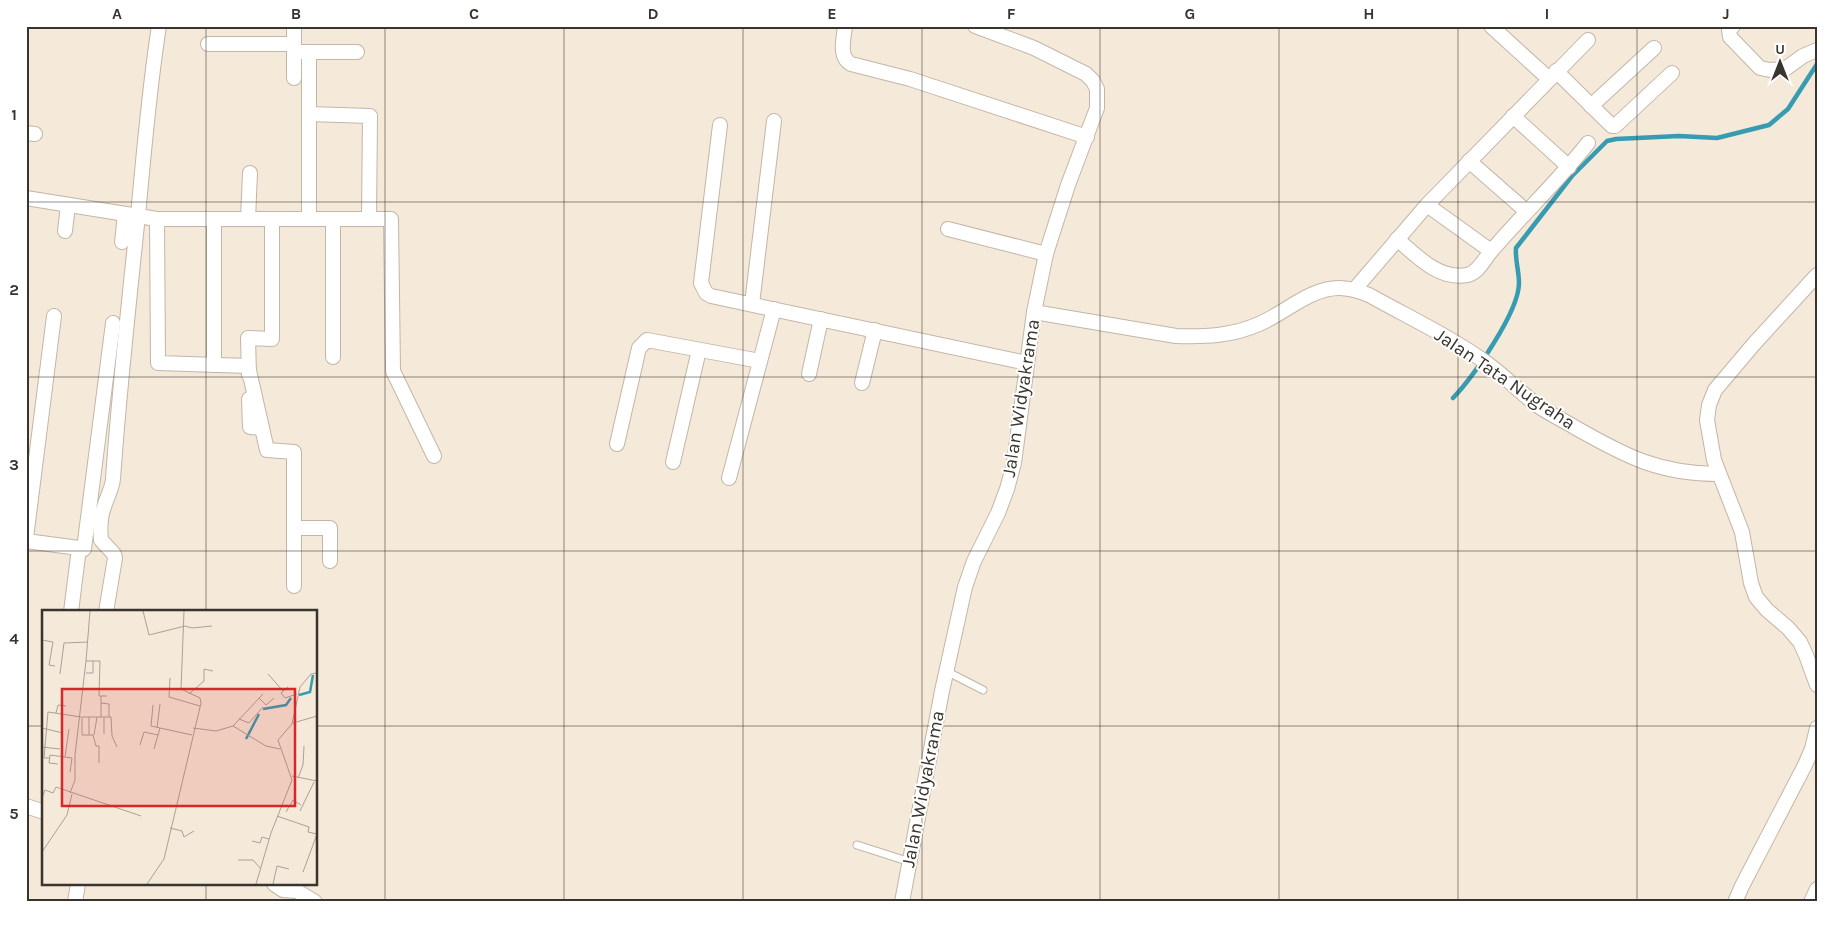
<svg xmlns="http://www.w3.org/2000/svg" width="1843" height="928" font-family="Karla,sans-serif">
<rect width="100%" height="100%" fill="#f5e9d9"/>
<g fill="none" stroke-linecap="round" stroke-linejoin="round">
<!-- stream -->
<path stroke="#379bb1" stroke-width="4.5" d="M1453,398C1473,377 1519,312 1519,283C1519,271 1515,260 1516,248L1572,176L1607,141L1616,139L1679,136L1717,138L1769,125L1788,109L1817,64"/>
<defs>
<g id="service">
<polyline points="946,671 983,690"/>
<polyline points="857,845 910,862"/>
</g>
<g id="minor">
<polyline points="294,26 294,52 357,52"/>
<path d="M845,26C844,38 838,57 851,64L910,79L1087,137"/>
<polyline points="1491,26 1548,78"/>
<polyline points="1733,26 1729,30 1730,37 1760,68 1770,70 1785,69 1803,56 1817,50"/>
<polyline points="208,44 294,44"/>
<polyline points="294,52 294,78"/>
<polyline points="309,52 309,219"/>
<polyline points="1556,71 1612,126 1615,126 1672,73"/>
<polyline points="1591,106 1654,48"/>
<polyline points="309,114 370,116 369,219"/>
<polyline points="1513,116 1569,167"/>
<polyline points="720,125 701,283 706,293 711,296 1027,363"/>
<polyline points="26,133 35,134"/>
<polyline points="1469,161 1526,211"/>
<polyline points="26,198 157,219"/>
<polyline points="1427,205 1491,251"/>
<polyline points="214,219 214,365"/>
<polyline points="248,219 250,173"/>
<polyline points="333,219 333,357"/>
<polyline points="948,229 1046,254"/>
<polyline points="65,231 68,205"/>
<path d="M1397,239C1417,256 1438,280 1467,275C1479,273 1485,257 1493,249C1524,213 1559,180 1588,143"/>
<polyline points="122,242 125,214"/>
<polyline points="1817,275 1753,345 1715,390 1709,405 1707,420 1714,460 1742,532 1751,583 1756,597 1767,610 1788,628 1800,642 1806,655 1817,685"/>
<polyline points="1354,290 1427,205 1588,40"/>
<polyline points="752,304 774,121"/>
<path d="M1034,312L1176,336C1205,337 1232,336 1259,324C1285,313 1310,288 1339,288C1349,288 1359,291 1369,295C1406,316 1446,334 1481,359C1501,372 1517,390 1537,405C1549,414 1563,420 1576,428C1627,457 1660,474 1719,474"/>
<polyline points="809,374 821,319"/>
<polyline points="249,375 248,338 272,339 272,219"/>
<polyline points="862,383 875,330"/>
<polyline points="249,399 250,427 262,428"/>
<polyline points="617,444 639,348 647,340 760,361"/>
<polyline points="673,462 699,350"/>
<polyline points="729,478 774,309"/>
<polyline points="294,528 330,528 330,561"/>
<polyline points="26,538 54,316"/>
<polyline points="26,541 79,548 71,612"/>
<polyline points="79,548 84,549 113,323"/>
<polyline points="294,586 294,452 267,450 248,366 158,363 157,219 391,219 393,371 434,456"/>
<path d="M106,612L115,558L114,554L101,540C100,530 100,517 104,507C107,497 112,489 113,479C119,391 129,303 138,215C144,152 149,89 159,26"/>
<polyline points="26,806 44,812"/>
<polyline points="274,884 283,890 297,891 315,902"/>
<polyline points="75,902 78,884"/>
<polyline points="902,902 942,691 965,587 974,561 998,513 1007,489 1014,463 1034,312 1046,254 1068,185 1097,108 1097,89 1093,81 1086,74 1034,48 975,26"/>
<polyline points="1735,902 1742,886 1805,765 1812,749 1817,728"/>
<polyline points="1811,902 1817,889"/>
</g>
</defs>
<!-- service casing -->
<use href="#service" stroke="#c2b6a7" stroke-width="9"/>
<!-- minor casing -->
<use href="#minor" stroke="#c2b6a7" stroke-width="16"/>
<!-- service -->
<use href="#service" stroke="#fff" stroke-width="7"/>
<!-- minor -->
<use href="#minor" stroke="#fff" stroke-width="14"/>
</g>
<!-- grid -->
<path fill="none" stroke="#39352e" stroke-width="1" stroke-opacity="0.55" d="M206,26V612M385,26V902M564,26V902M743,26V902M922,26V902M1100,26V902M1279,26V902M1458,26V902M1637,26V902M26,202H1817M26,377H1817M26,551H1817M26,726H44M316,726H1817M206,884V902"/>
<g text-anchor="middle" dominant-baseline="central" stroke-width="4" stroke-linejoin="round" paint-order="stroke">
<!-- street labels -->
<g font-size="19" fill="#39352e" stroke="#fff">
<text transform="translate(1505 379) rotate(34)">Jalan Tata Nugraha</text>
<text transform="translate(1021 398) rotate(-81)">Jalan Widyakrama</text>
<text transform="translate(923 789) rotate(-79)">Jalan Widyakrama</text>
</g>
</g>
<!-- overview -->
<g transform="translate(42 610)">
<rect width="275" height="275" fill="#f5e9d9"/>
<path fill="none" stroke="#379bb1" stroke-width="2.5" d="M257,85L268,82L271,65M221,99L244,95L249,88M204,129L217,104"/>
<path fill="none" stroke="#aaa195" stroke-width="1" d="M48,1L44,51H58L57,86H65M101,1L107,25L143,16L150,18L170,16M0,30L11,32L7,55L13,56M44,63H51V51M18,64L22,33L46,32M226,64L241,81M128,68L127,87L158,96M246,77L239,83L243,88L255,84M147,84L162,71V59L171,61M59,86V107M217,88L224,95L232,88M59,93L67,94V107M111,95L109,116L150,125M14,103L16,95L24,96M47,107V125M62,107V124M197,109L207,113L221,97M251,113L275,106M191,116L221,84M0,118L21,123M115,118L118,94M151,118L174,121L191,116L224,136L238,139M52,125L55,107M98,135L102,122L116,125M0,137L18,139M112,139L118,118M23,147L27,119M8,148H2L6,102L39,107M57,153V136H54L51,125H40V107H69L70,126L75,137M16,154L7,153L8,145L30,148L28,162M250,166L275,171M256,168L261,155L262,136M28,183L33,170V145L44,51M0,188L3,180L11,183L14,177L99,206M258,201L272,172M244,202L251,190L259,195M235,206L267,217L266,222L275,224M128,218L140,221L142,227L152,221M210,231L218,233L220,227L227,229M0,242L25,205L30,184M196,250H211L219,259M261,262L275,224M105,274L122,249L159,93L158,88L139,79L142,1M214,274L229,223L250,170L236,130L250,114L258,77L269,64L275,63M231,274L235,256L247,259"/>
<path fill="#d62828" fill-opacity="0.15" stroke="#d62828" stroke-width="2.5" d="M20,79H253V196H20Z"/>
<rect width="275" height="275" fill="none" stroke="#39352e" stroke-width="2.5"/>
</g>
<!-- border -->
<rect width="1843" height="928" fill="none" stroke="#ffffff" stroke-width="55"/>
<!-- north arrow -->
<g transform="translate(1780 62)" stroke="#ffffff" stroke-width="4" paint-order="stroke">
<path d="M0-4L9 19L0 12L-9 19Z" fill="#39352e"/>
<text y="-8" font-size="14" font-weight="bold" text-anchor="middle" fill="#39352e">U</text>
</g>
<rect x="28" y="28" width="1788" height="872" fill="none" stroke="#39352e" stroke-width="2"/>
<g font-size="16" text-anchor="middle" font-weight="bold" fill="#39352e">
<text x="117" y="19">A</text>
<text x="296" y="19">B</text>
<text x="474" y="19">C</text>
<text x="653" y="19">D</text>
<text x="832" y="19">E</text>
<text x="1011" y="19">F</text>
<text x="1190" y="19">G</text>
<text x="1369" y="19">H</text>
<text x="1547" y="19">I</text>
<text x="1726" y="19">J</text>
<text x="14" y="120">1</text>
<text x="14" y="295">2</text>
<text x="14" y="470">3</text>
<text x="14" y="644">4</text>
<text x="14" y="819">5</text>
</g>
</svg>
